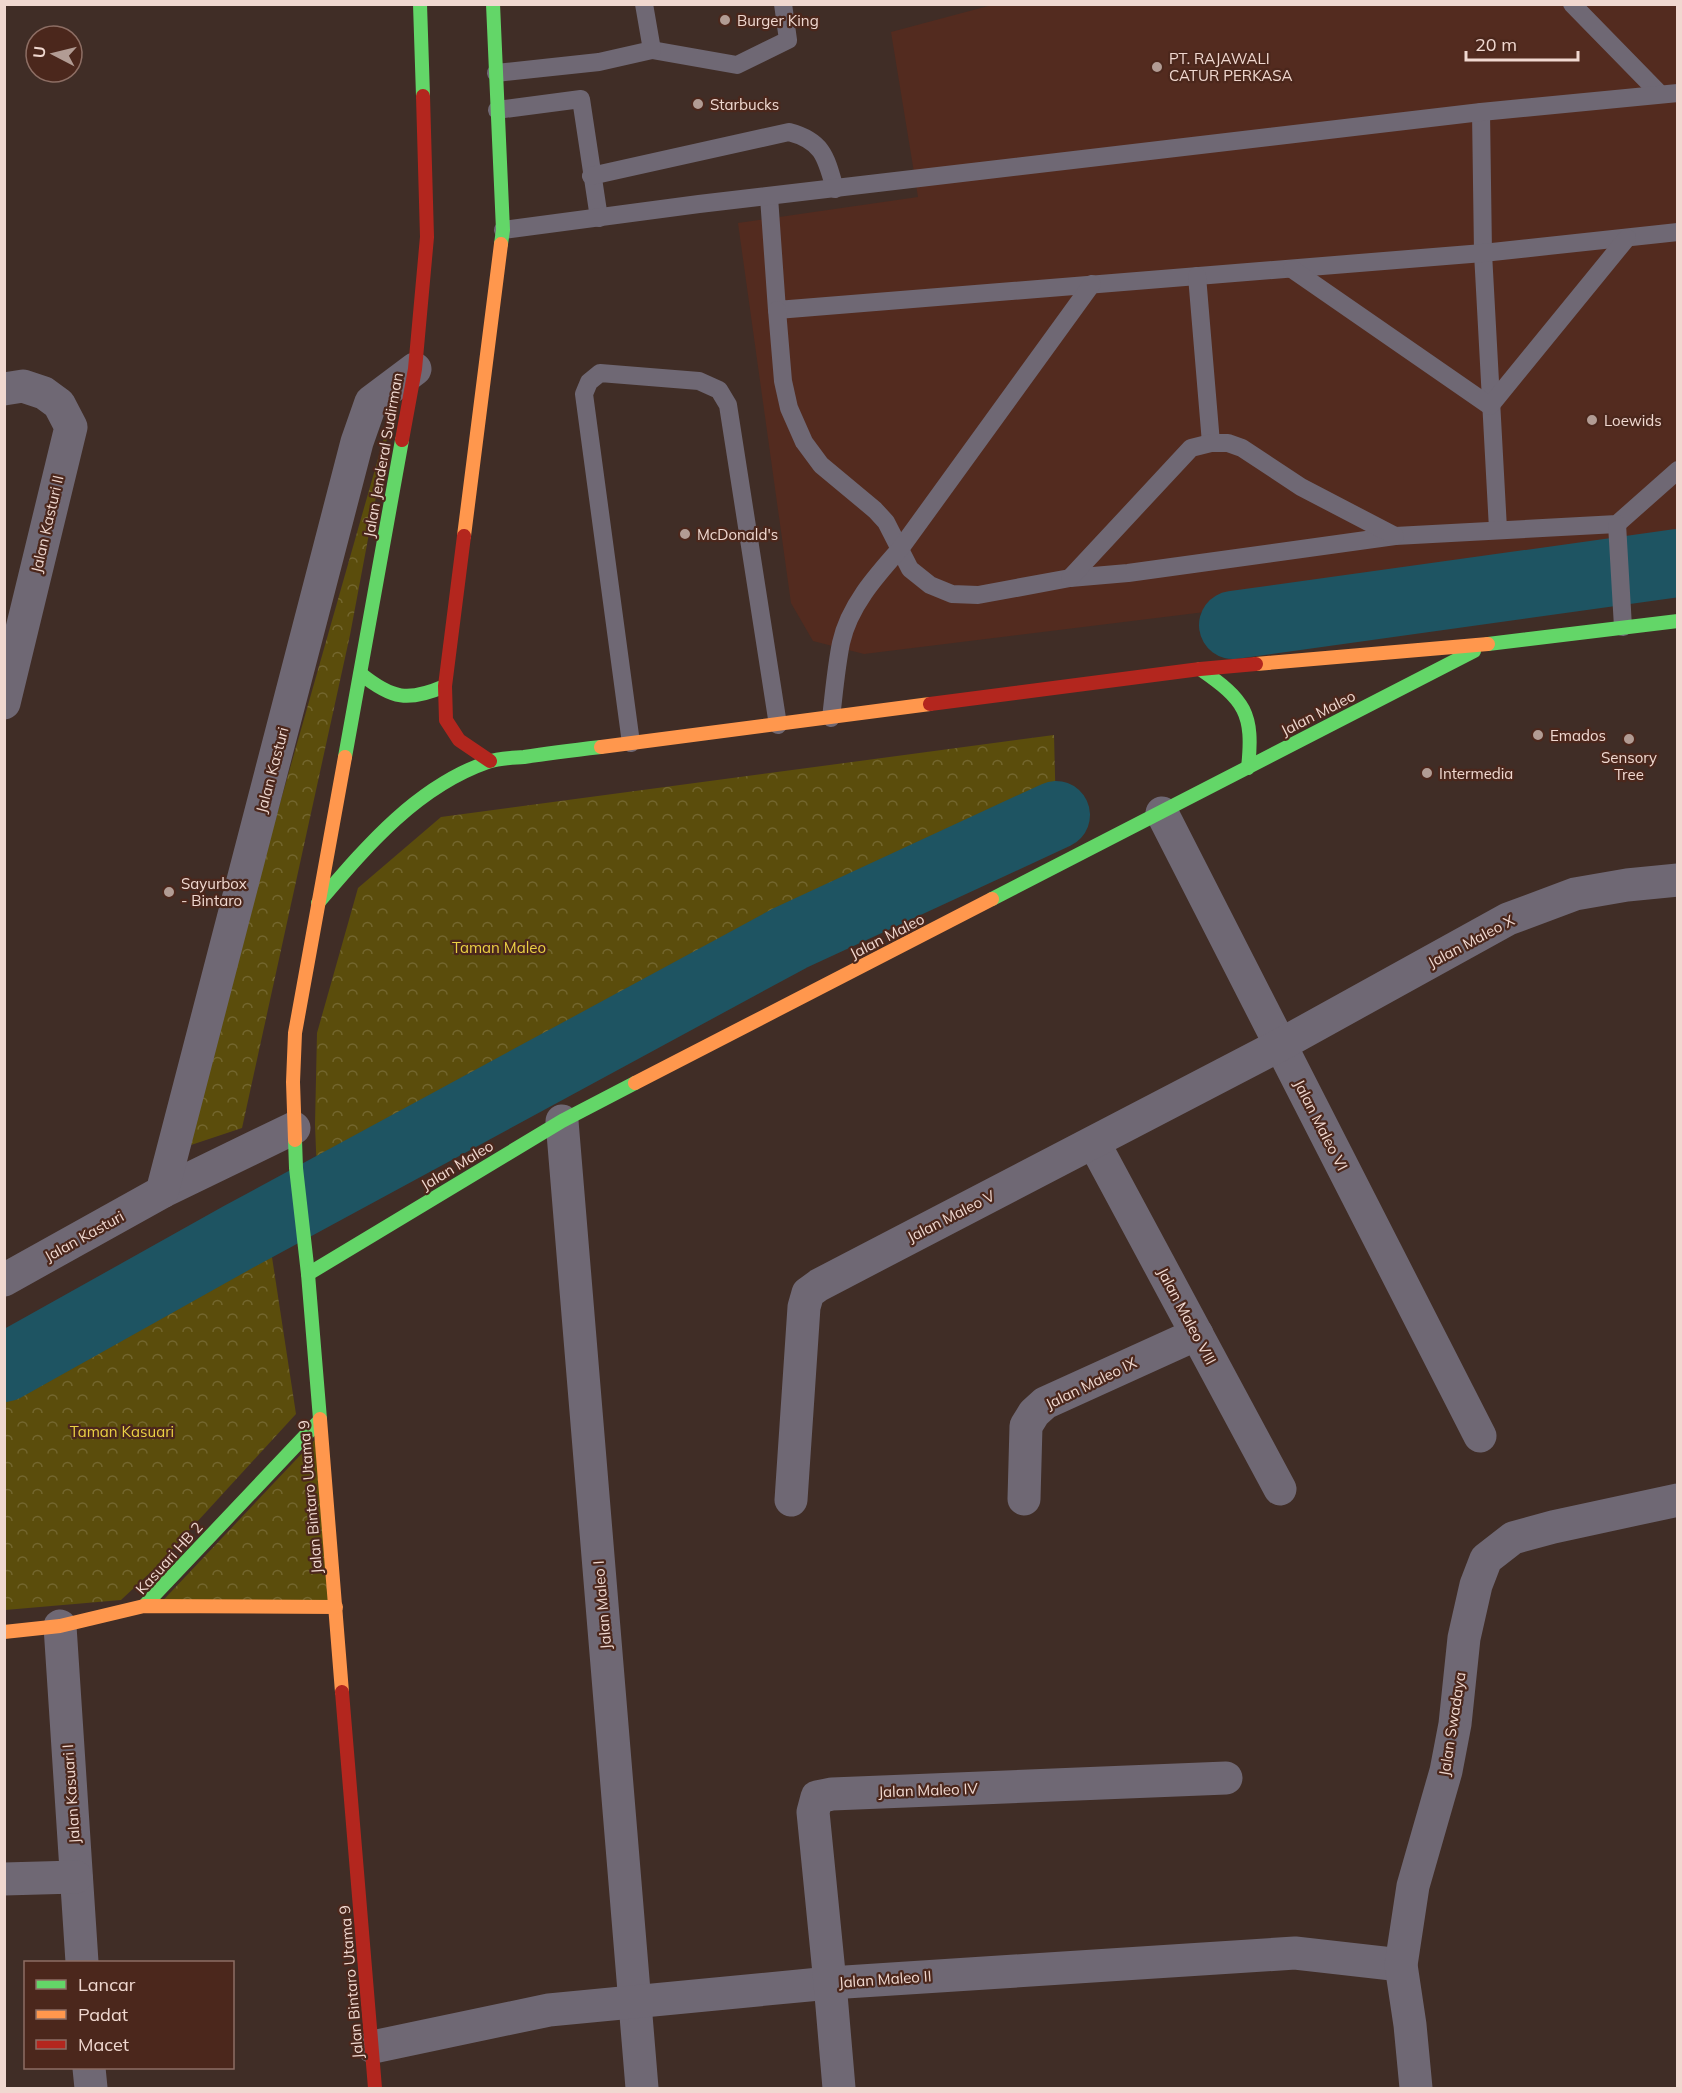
<svg xmlns="http://www.w3.org/2000/svg" width="1682" height="2093" font-family="Mulish,sans-serif">
<defs>
<pattern id="park-crowns" width="20" height="18" patternUnits="userSpaceOnUse" patternTransform="scale(1.5)"><rect width="20" height="18" fill="#5b4d0c"/><path d="M2 6a3 3 0 1 1 6 0M12 15a3 3 0 1 1 6 0" fill="none" stroke="#73662e"/></pattern>
</defs>
<rect width="100%" height="100%" fill="#402d26"/>
<!-- built -->
<polygon fill="#532b1f" points="992,5 1677,5 1677,554 864,654 813,641 791,603 738,223 918,197 891,32"/>
<!-- park -->
<g fill="url(#park-crowns)">
<polygon points="393,406 350,635 242,1128 182,1148"/>
<polygon points="1054,735 1056,815 407,1147 318,1199 315,1125 317,1033 358,888 441,817"/>
<polygon points="266,1218 296,1414 152,1571 121,1600 5,1610 5,1363"/>
<polygon points="325,1429 336,1602 152,1612"/>
</g>
<g fill="none" stroke-linecap="round" stroke-linejoin="round">
<!-- river -->
<g stroke="#1e5462" stroke-width="68">
<polyline points="1233,625 1678,563"/>
<polyline points="4,1368 240,1236 790,938 1056,815"/>
</g>
<!-- lane -->
<g stroke="#6f6874" stroke-width="18">
<polyline points="1572,4 1660,94"/>
<polyline points="652,50 737,65 788,40 783,4"/>
<polyline points="496,73 599,62 652,50 644,4"/>
<polyline points="497,110 581,99 599,218"/>
<polyline points="1481,112 1483,253 1498,529"/>
<path d="M591,176L789,132C823,141 826,157 835,189"/>
<polyline points="769,197 777,310 1483,253 1678,232"/>
<polyline points="503,230 699,204 1481,112 1678,93"/>
<polyline points="1292,269 1490,406 1627,238"/>
<polyline points="1197,276 1211,443"/>
<polyline points="777,310 783,381 789,408 804,442 821,465 875,510 886,522 910,569 930,585 952,594 978,595 1070,578 1128,573 1395,536 1617,524 1678,470"/>
<polyline points="1617,524 1623,627"/>
<polyline points="1070,578 1191,448 1211,443 1228,443 1242,448 1301,487 1395,536"/>
<path d="M831,718C834,693 836,668 841,643C849,606 876,576 900,549L1092,284"/>
<polyline points="631,743 584,394 589,382 600,373 699,381 719,390 728,405 778,725"/>
</g>
<!-- street -->
<g stroke="#6f6874" stroke-width="33">
<polyline points="4,389 23,386 44,393 59,404 71,427 4,703"/>
<polyline points="1162,813 1480,1436"/>
<polyline points="562,1121 642,2088"/>
<polyline points="1094,1143 1280,1489"/>
<polyline points="162,1192 294,1128"/>
<polyline points="4,1280 162,1192 357,442 371,402 415,369"/>
<polyline points="1024,1499 1026,1426 1034,1413 1045,1403 1197,1334"/>
<polyline points="791,1500 804,1307 808,1293 819,1285 1280,1045 1508,919 1575,894 1627,885 1678,880"/>
<polyline points="60,1626 82,1962"/>
<polyline points="4,1879 76,1877"/>
<polyline points="373,2047 549,2010 830,1983 1295,1953 1401,1965"/>
<polyline points="89,2068 91,2088"/>
<polyline points="839,2088 830,1983 813,1812 817,1797 832,1794 1226,1778"/>
<polyline points="1416,2088 1410,2025 1401,1965 1413,1886 1446,1771 1455,1724 1464,1638 1476,1585 1486,1559 1513,1538 1553,1527 1678,1500"/>
</g>
<!-- fast -->
<g stroke="#63d668" stroke-width="14">
<polyline points="420,4 423,96"/>
<polyline points="493,4 503,230 501,244"/>
<polyline points="1488,644 1678,621"/>
<path d="M1200,669C1245,700 1254,713 1248,768"/>
<path d="M361,674C392,699 408,702 445,686"/>
<polyline points="345,757 402,440"/>
<polyline points="992,899 1474,651"/>
<path d="M318,903C366,847 416,787 488,762C499,758 512,758 524,757C550,753 575,750 601,747"/>
<polyline points="295,1140 296,1168 308,1274 320,1419"/>
<polyline points="308,1274 562,1121 635,1083"/>
<polyline points="144,1606 320,1420"/>
</g>
<!-- slow -->
<g stroke="#ff974d" stroke-width="14">
<polyline points="464,536 501,244"/>
<polyline points="1256,664 1488,644"/>
<polyline points="601,747 930,704"/>
<polyline points="635,1083 992,899"/>
<polyline points="295,1140 293,1082 295,1033 345,757"/>
<polyline points="320,1419 342,1692"/>
<polyline points="4,1632 60,1626 144,1606 336,1607"/>
</g>
<!-- jam -->
<g stroke="#b3261e" stroke-width="14">
<polyline points="402,440 415,369 427,237 423,96"/>
<polyline points="464,536 445,686 446,720 459,740 490,761"/>
<polyline points="930,704 1200,669 1256,664"/>
<polyline points="342,1692 375,2088"/>
</g>
</g>
<!-- markers -->
<g fill="#b29c94" stroke="#4b271c" stroke-width="2">
<circle cx="725" cy="20" r="6"/>
<circle cx="1157" cy="67" r="6"/>
<circle cx="698" cy="104" r="6"/>
<circle cx="1592" cy="420" r="6"/>
<circle cx="685" cy="534" r="6"/>
<circle cx="1538" cy="735" r="6"/>
<circle cx="1629" cy="739" r="6"/>
<circle cx="1427" cy="773" r="6"/>
<circle cx="169" cy="892" r="6"/>
</g>
<g text-anchor="middle" dominant-baseline="central" stroke-width="4.5" stroke-linejoin="round" paint-order="stroke">
<!-- poi labels -->
<g font-size="15" fill="#f0d8d0" stroke="#4b271c" text-anchor="start">
<text x="737" y="20">Burger King</text>
<text x="1169" y="58">PT. RAJAWALI<tspan x="1169" dy="17">CATUR PERKASA</tspan></text>
<text x="710" y="104">Starbucks</text>
<text x="1604" y="420">Loewids</text>
<text x="697" y="534">McDonald's</text>
<text x="1550" y="735">Emados</text>
<text x="1629" y="757" text-anchor="middle">Sensory<tspan x="1629" dy="17">Tree</tspan></text>
<text x="1439" y="773">Intermedia</text>
<text x="181" y="883">Sayurbox<tspan x="181" dy="17">- Bintaro</tspan></text>
</g>
<!-- street labels -->
<g font-size="15" fill="#f0d8d0" stroke="#4b271c">
<text transform="translate(383 455) rotate(-80)">Jalan Jenderal Sudirman</text>
<text transform="translate(47 524) rotate(-77)">Jalan Kasturi II</text>
<text transform="translate(1318 713) rotate(-27)">Jalan Maleo</text>
<text transform="translate(272 770) rotate(-75)">Jalan Kasturi</text>
<text transform="translate(887 936) rotate(-27)">Jalan Maleo</text>
<text transform="translate(1471 941) rotate(-28)">Jalan Maleo X</text>
<text transform="translate(1321 1125) rotate(63)">Jalan Maleo VI</text>
<text transform="translate(457 1165) rotate(-31)">Jalan Maleo</text>
<text transform="translate(951 1216) rotate(-27)">Jalan Maleo V</text>
<text transform="translate(84 1236) rotate(-29)">Jalan Kasturi</text>
<text transform="translate(1187 1316) rotate(62)">Jalan Maleo VIII</text>
<text transform="translate(1091 1383) rotate(-26)">Jalan Maleo IX</text>
<text transform="translate(310 1497) rotate(-95)">Jalan Bintaro Utama 9</text>
<text transform="translate(169 1558) rotate(-48)">Kasuari HB 2</text>
<text transform="translate(602 1605) rotate(-95)">Jalan Maleo I</text>
<text transform="translate(1452 1724) rotate(-81)">Jalan Swadaya</text>
<text transform="translate(928 1790) rotate(-2)">Jalan Maleo IV</text>
<text transform="translate(71 1794) rotate(-94)">Jalan Kasuari I</text>
<text transform="translate(885 1979) rotate(-4)">Jalan Maleo II</text>
<text transform="translate(351 1982) rotate(-95)">Jalan Bintaro Utama 9</text>
</g>
<!-- park labels -->
<g font-size="15" fill="#ebd144" stroke="#4b271c">
<text x="499" y="947">Taman Maleo</text>
<text x="122" y="1431">Taman Kasuari</text>
</g>
</g>
<!-- border -->
<rect width="1682" height="2093" fill="none" stroke="#f0d8d0" stroke-width="12"/>
<!-- legend -->
<rect x="24" y="1961" width="210" height="108" fill="#4b271c" stroke="#8d6e64" stroke-width="1.5"/>
<rect x="36" y="1980" width="30" height="9" fill="#63d668" stroke="#8d6e64" stroke-width="1.5"/>
<text x="78" y="1991" font-size="18" fill="#f0d8d0">Lancar</text>
<rect x="36" y="2010" width="30" height="9" fill="#ff974d" stroke="#8d6e64" stroke-width="1.5"/>
<text x="78" y="2021" font-size="18" fill="#f0d8d0">Padat</text>
<rect x="36" y="2040" width="30" height="9" fill="#b3261e" stroke="#8d6e64" stroke-width="1.5"/>
<text x="78" y="2051" font-size="18" fill="#f0d8d0">Macet</text>
<!-- north arrow -->
<g transform="translate(54 54) rotate(277)"><circle r="28" fill="#4b271c" stroke="#8d6e64" stroke-width="1.5"/>
<path d="M0-4.5L10 22L0 15L-10 22Z" fill="#b29c94"/>
<text y="-9" font-size="16" font-weight="bold" text-anchor="middle" fill="#f0d8d0">U</text>
</g>
<!-- scale -->
<path d="M1466 51v9h112v-9" fill="none" stroke="#f0d8d0" stroke-width="3"/>
<text x="1475" y="51" font-size="18" fill="#f0d8d0" stroke="#4b271c" stroke-width="4.5" paint-order="stroke">20 m</text>
</svg>
